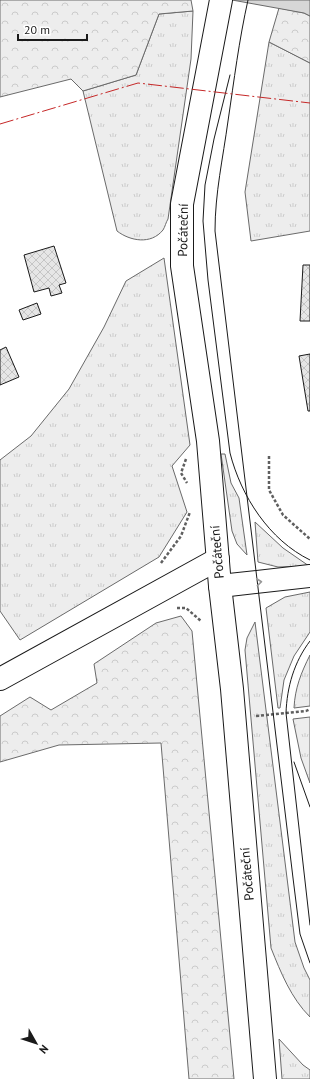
<svg xmlns="http://www.w3.org/2000/svg" width="310" height="1079" font-family="'PT Sans',sans-serif">
<defs>
<pattern id="grass-tufts" width="24" height="20" patternUnits="userSpaceOnUse"><rect width="24" height="20" fill="#ededed"/><path d="M3 7l-1-3M5 7V3M7 7l1-3M15 17l-1-3M17 17v-4M19 17l1-3" fill="none" stroke="#cbcbcb"/></pattern>
<pattern id="forest-crowns" width="20" height="18" patternUnits="userSpaceOnUse"><rect width="20" height="18" fill="#ededed"/><path d="M2 6a3 3 0 1 1 6 0M12 15a3 3 0 1 1 6 0" fill="none" stroke="#cbcbcb"/></pattern>
<pattern id="building-cross-hatch" width="8" height="8" patternUnits="userSpaceOnUse"><rect width="8" height="8" fill="#e6e6e6"/><path d="M0 0l8 8M0 8l8-8" fill="none" stroke="#c5c5c5"/></pattern>
</defs>
<rect width="100%" height="100%" fill="#fff"/>
<!-- grass -->
<g fill="url(#grass-tufts)" stroke="#6a6a6a">
<path d="M193,11L191,59L168,219C166,222 165,227 163,230C151,245 130,241 117,231L83,91L136,75L159,14Z"/>
<polygon points="269,42 310,63 310,231 251,241 245,192"/>
<polygon points="164,258 190,445 172,466 187,512 159,557 20,640 0,611 0,460 31,436 69,389 104,327 126,281"/>
<polygon points="221,454 225,454 231,483 239,498 247,555 237,544 232,531"/>
<polygon points="255,522 283,548 309,566 278,567 258,562"/>
<polygon points="310,592 310,632 294,656 284,680 280,708 278,708 266,608 285,597"/>
<path d="M255,622L295,942L304,968L310,980V1017C291,998 281,973 271,948L245,650L247,638Z"/>
<path d="M310,655V706L294,708C295,688 301,673 310,655Z"/>
<polygon points="310,717 310,783 301,758 293,719"/>
<polygon points="279,1039 303,1065 310,1070 310,1079 282,1079"/>
</g>
<!-- forest -->
<g fill="url(#forest-crowns)" stroke="#6a6a6a">
<polygon points="0,0 191,0 193,11 159,14 136,75 83,91 71,79 0,97"/>
<polygon points="279,8 304,13 310,16 310,63 269,42"/>
<polygon points="181,616 192,631 234,1079 189,1079 161,743 59,745 0,762 0,716 30,697 51,710 97,683 94,664 156,623"/>
</g>
<!-- water -->
<polygon fill="#d7d7d7" stroke="#6a6a6a" points="232,0 310,0 310,16 304,13"/>
<!-- building -->
<g fill="url(#building-cross-hatch)" stroke="#1a1a1a">
<polygon points="54,246 66,283 59,285 62,293 51,296 49,288 34,292 24,255"/>
<polygon points="303,265 310,265 310,321 300,321"/>
<polygon points="37,303 41,314 23,320 19,310"/>
<polygon points="6,347 19,377 0,385 0,350"/>
<polygon points="310,354 310,411 308,411 299,356"/>
</g>
<g fill="none" stroke-linecap="round" stroke-linejoin="round">
<defs>
<g id="minor">
<polyline points="221,0 182,204 182,266 208,441 220,586 232,689 265,1079"/>
<polyline points="220,586 310,576"/>
<polyline points="0,679 218,559"/>
</g>
</defs>
<!-- minor casing -->
<use href="#minor" stroke="#1a1a1a" stroke-width="24"/>
<!-- path -->
<g stroke="#5f5f5f" stroke-width="2.5" stroke-dasharray="3 2" stroke-linecap="butt">
<polyline points="269,456 269,490 283,515 310,539"/>
<polyline points="186,459 181,473 187,483"/>
<polyline points="161,563 181,536 190,512"/>
<polyline points="177,608 186,608 201,621"/>
<polyline points="256,716 306,711 310,709"/>
</g>
<!-- minor -->
<use href="#minor" stroke="#fff" stroke-width="22"/>
<!-- tram -->
<g stroke="#1a1a1a" stroke-width="1">
<path d="M248,0C239,40 234,81 228,121C223,158 215,193 215,231L293,878L300,934L310,963"/>
<path d="M230,75L214,139L205,185L203,221L208,280L230,453C241,496 269,540 310,560"/>
<path d="M310,641C294,662 287,687 286,713L310,925"/>
<polyline points="294,762 310,807"/>
</g>
<!-- power -->
<polyline stroke="#c62828" stroke-width="1" stroke-dasharray="14 3 2 3" stroke-linecap="butt" points="0,124 138,83 310,103"/>
</g>
<!-- one-way arrows -->
<defs><path id="oneway-chevron" d="M-2-3.5L2.5 0L-2 3.5" fill="none" stroke-width="1.6" stroke-linecap="round" stroke-linejoin="round"/></defs>
<use stroke="#989898" href="#oneway-chevron" transform="translate(259 582) rotate(-6)"/>
<g text-anchor="middle" dominant-baseline="central" stroke-width="3" stroke-linejoin="round" paint-order="stroke">
<!-- street labels -->
<g font-size="13" fill="#1a1a1a" stroke="#fff">
<text transform="translate(183 230) rotate(-89)">Počáteční</text>
<text transform="translate(217 552) rotate(-95)">Počáteční</text>
<text transform="translate(247 874) rotate(-95)">Počáteční</text>
</g>
</g>
<!-- north arrow -->
<g transform="translate(36 1043) rotate(129)" stroke="#ffffff" stroke-width="3" paint-order="stroke">
<path d="M0-3L7 15L0 10L-7 15Z" fill="#1a1a1a"/>
<text y="-6" font-size="11" font-weight="bold" text-anchor="middle" fill="#1a1a1a">N</text>
</g>
<!-- scale -->
<path d="M18 34v6h69v-6" fill="none" stroke="#1a1a1a" stroke-width="2"/>
<text x="24" y="34" font-size="12" fill="#1a1a1a" stroke="#ffffff" stroke-width="3" paint-order="stroke">20 m</text>
</svg>
